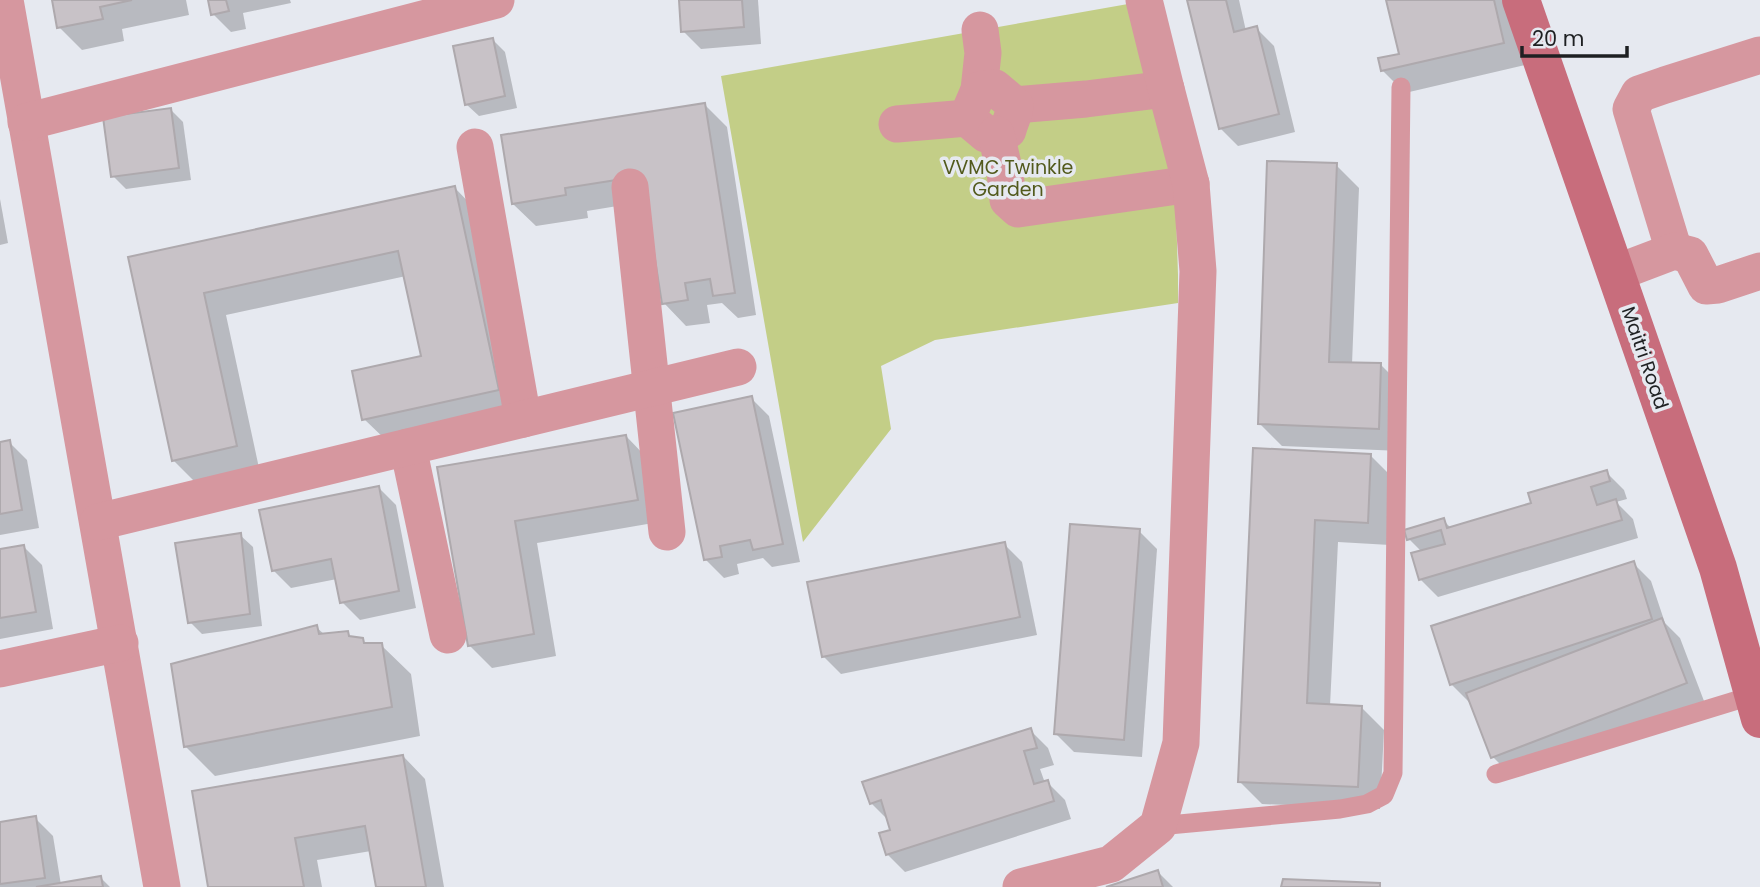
<svg xmlns="http://www.w3.org/2000/svg" width="1760" height="887" font-family="Poppins,sans-serif">
<rect width="100%" height="100%" fill="#e6e9f0"/>
<!-- green -->
<polygon fill="#c3ce87" points="1128,4 1175,181 1178,275 1178,303 935,340 881,366 891,429 803,542 721,76"/>
<!-- shadow -->
<g fill="#0003">
<polygon points="53,0 186,0 189,15 122,29 124,41 82,50 59,27"/>
<polygon points="210,0 290,0 291,3 243,13 246,29 231,32 213,14"/>
<polygon points="681,0 758,0 761,44 701,49 683,31"/>
<polygon points="1189,0 1239,0 1246,31 1256,28 1274,46 1295,132 1238,146 1220,128"/>
<polygon points="1388,0 1511,0 1525,65 1405,93 1382,70 1401,55"/>
<polygon points="493,40 505,52 517,108 479,116 466,104"/>
<polygon points="704,104 727,127 756,315 738,318 722,303 707,305 710,323 686,326 664,303 648,201 587,211 588,218 536,226 513,204"/>
<polygon points="171,110 183,122 191,180 126,189 113,176"/>
<polygon points="1336,165 1359,188 1352,364 1381,365 1403,387 1401,451 1282,446 1260,424"/>
<polygon points="455,188 477,211 521,412 387,441 364,419 424,358 406,276 226,315 259,468 196,483 173,460 130,258"/>
<polygon points="0,199 8,243 0,245"/>
<polygon points="751,398 769,416 800,562 772,567 763,558 737,564 739,574 724,578 706,560"/>
<polygon points="626,436 648,459 659,522 537,543 556,656 492,668 469,645 439,469"/>
<polygon points="9,442 27,460 39,528 0,535 0,443"/>
<polygon points="1254,450 1371,456 1393,478 1390,545 1338,542 1330,706 1361,707 1384,730 1380,809 1262,804 1239,781"/>
<polygon points="1606,472 1624,490 1627,499 1616,502 1633,519 1638,538 1438,597 1420,579 1422,552 1409,539 1443,520 1452,529 1534,505"/>
<polygon points="378,487 396,505 416,608 360,620 342,602 337,579 291,588 273,570"/>
<polygon points="1139,531 1157,549 1142,757 1074,752 1056,734"/>
<polygon points="240,535 253,547 262,626 202,634 190,622"/>
<polygon points="1004,544 1022,562 1037,635 841,674 823,656"/>
<polygon points="24,547 42,565 53,629 0,639 0,551"/>
<polygon points="1633,563 1651,581 1665,623 1680,638 1704,701 1511,775 1493,757 1471,701 1469,702 1451,684"/>
<polygon points="316,627 325,635 348,633 353,639 362,640 368,645 381,645 411,674 420,736 215,776 186,747 173,665"/>
<polygon points="1030,730 1048,748 1054,765 1040,769 1045,783 1047,782 1065,800 1071,819 905,872 887,854 892,831 889,821 871,803"/>
<polygon points="403,756 425,779 444,887 377,887 371,851 317,860 322,887 210,887"/>
<polygon points="35,818 53,836 61,885 101,878 110,887 0,887 0,824"/>
<polygon points="1158,872 1173,887 1112,887"/>
</g>
<!-- building -->
<g fill="#c8c2c7" stroke="#aea9ad" stroke-width="2">
<polygon points="52,0 132,0 100,7 103,19 57,28"/>
<polygon points="208,0 226,0 229,11 211,15"/>
<polygon points="679,0 742,0 744,27 681,32"/>
<polygon points="1187,0 1226,0 1234,32 1257,26 1279,114 1219,129"/>
<polygon points="1386,0 1494,0 1504,43 1381,71 1378,58 1399,54"/>
<polygon points="493,38 505,96 465,105 453,46"/>
<polygon points="705,103 735,293 713,296 710,279 685,283 688,300 662,304 642,176 565,188 566,195 512,204 501,135"/>
<polygon points="171,108 179,168 111,177 103,117"/>
<polygon points="1267,161 1337,163 1329,362 1381,363 1379,429 1258,424"/>
<polygon points="455,186 499,390 362,420 352,371 421,356 398,251 204,293 237,446 172,461 128,257"/>
<polygon points="752,396 783,544 753,550 750,540 720,546 722,557 704,560 673,413"/>
<polygon points="626,435 638,500 515,521 534,634 468,646 437,467"/>
<polygon points="10,440 22,510 0,514 0,442"/>
<polygon points="1253,448 1371,454 1368,523 1315,520 1307,703 1362,706 1358,787 1238,782"/>
<polygon points="1607,470 1610,481 1591,487 1597,505 1616,499 1622,520 1419,580 1411,553 1445,544 1441,530 1407,540 1404,530 1444,518 1447,528 1531,503 1528,493"/>
<polygon points="379,486 399,591 340,603 331,559 272,571 259,510"/>
<polygon points="1070,524 1140,529 1124,740 1054,734"/>
<polygon points="241,533 250,614 188,623 175,543"/>
<polygon points="1005,542 1020,617 822,657 807,582"/>
<polygon points="24,545 36,612 0,618 0,549"/>
<polygon points="1634,561 1652,619 1450,685 1431,626"/>
<polygon points="1662,618 1687,683 1491,758 1466,693"/>
<polygon points="317,625 319,634 348,631 349,636 363,638 364,643 382,643 392,707 184,747 171,664"/>
<polygon points="1031,728 1037,748 1024,751 1034,784 1048,780 1054,801 886,855 879,833 890,830 881,800 870,804 862,782"/>
<polygon points="403,755 426,887 376,887 365,826 295,838 304,887 208,887 192,791"/>
<polygon points="36,816 45,878 0,884 0,822"/>
<polygon points="1158,870 1163,887 1106,887"/>
<polygon points="101,876 103,887 36,887"/>
<polygon points="1283,879 1380,883 1380,887 1281,887"/>
</g>
<g fill="none" stroke-linecap="round" stroke-linejoin="round">
<!-- lane -->
<g stroke="#d6979f" stroke-width="19">
<polyline points="1496,774 1754,695"/>
<polyline points="1158,826 1340,809 1367,804 1384,795 1393,773 1401,87"/>
</g>
<!-- street -->
<g stroke="#d6979f" stroke-width="37">
<polyline points="5,0 162,887"/>
<polyline points="979,90 983,53 980,30"/>
<polyline points="1015,105 1086,99 1166,89"/>
<polyline points="26,122 496,0"/>
<path d="M897,124L967,118L986,134H996L1008,130C1010,121 1015,114 1015,105L995,88L979,90L967,118"/>
<polyline points="996,134 1005,173 1008,200 1018,209 1191,184"/>
<polyline points="475,147 523,419"/>
<polyline points="630,187 667,532"/>
<polyline points="1674,251 1631,109 1639,94 1665,85 1760,55"/>
<polyline points="1616,273 1674,251 1690,255 1706,286 1718,285 1760,271"/>
<polyline points="408,447 448,635"/>
<polyline points="98,522 738,367"/>
<polyline points="0,669 120,643"/>
<polyline points="1021,887 1111,864 1158,826 1181,743 1198,271 1191,184 1166,89 1144,0"/>
</g>
<!-- secondary -->
<polyline stroke="#c86d7c" stroke-width="38" points="1521,0 1718,568 1760,719"/>
</g>
<g text-anchor="middle" dominant-baseline="central" stroke-width="7" stroke-linejoin="round" paint-order="stroke">
<!-- park labels -->
<g font-size="19" fill="#525a1d" stroke="#e6e9f0">
<text x="1008" y="167">VVMC Twinkle<tspan x="1008" dy="22">Garden</tspan></text>
</g>
<!-- street labels -->
<g font-size="19" fill="#1e2022" stroke="#e6e9f0">
<text transform="translate(1645 358) rotate(71)">Maitri Road</text>
</g>
</g>
<!-- scale -->
<path d="M1522 46v10h105v-10" fill="none" stroke="#1e2022" stroke-width="3.5"/>
<text x="1532" y="46" font-size="21" fill="#1e2022" stroke="#e6e9f0" stroke-width="5" paint-order="stroke">20 m</text>
</svg>
